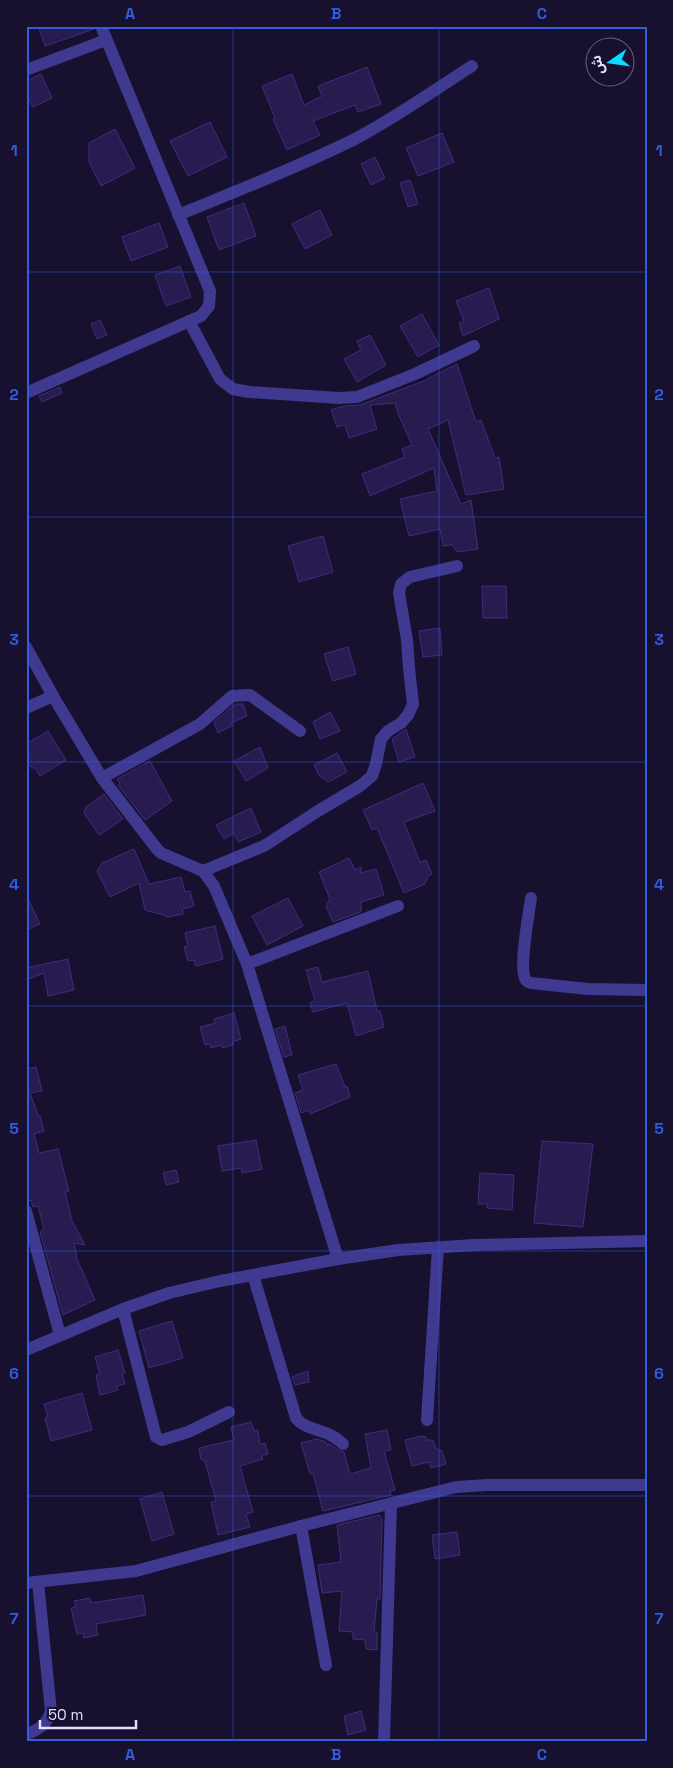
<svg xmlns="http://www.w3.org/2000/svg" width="673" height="1768" font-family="'Space Grotesk','Noto Sans Arabic',sans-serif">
<rect width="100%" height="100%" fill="#17102e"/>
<!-- building -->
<g fill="#281b50" stroke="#402c7e">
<polygon points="38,26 93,26 94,29 45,46"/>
<polygon points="367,67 381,104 358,112 355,105 313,121 320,135 287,150 273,119 275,118 262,86 292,74 304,105 322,96 318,86"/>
<polygon points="41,74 52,98 33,107 26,94 26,81"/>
<polygon points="210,122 227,157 188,176 170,141"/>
<polygon points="115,129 135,168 101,186 89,162 89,143"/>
<polygon points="442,133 454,162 418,176 406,148"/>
<polygon points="375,157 385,178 371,185 361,164"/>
<polygon points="410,180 418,204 408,207 400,183"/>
<polygon points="244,203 256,236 219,250 207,217"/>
<polygon points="320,210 332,235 305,249 292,224"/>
<polygon points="159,223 168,247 131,261 122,237"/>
<polygon points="180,266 191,297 166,306 155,275"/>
<polygon points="489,288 499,319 463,336 459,323 464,321 456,301"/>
<polygon points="422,314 439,345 418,357 400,326"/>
<polygon points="100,320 107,335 97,339 91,324"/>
<polygon points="370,335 386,365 357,382 344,359 361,350 357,341"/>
<polygon points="457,364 476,422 481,420 495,458 499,457 504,489 466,495 448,420 428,429 461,504 471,500 478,549 457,552 452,545 443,546 440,529 409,536 400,499 437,491 434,468 370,496 362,474 405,457 402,449 412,445 399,416 395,403 370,405 377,429 349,438 345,425 337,427 331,410 344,406 360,405 429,379 429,378"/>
<polygon points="60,387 62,393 42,402 39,396"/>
<polygon points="323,536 333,572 299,582 288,546"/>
<polygon points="482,586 506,586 507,618 483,618"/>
<polygon points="440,628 442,655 423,657 419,631"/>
<polygon points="348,647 356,674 333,681 324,654"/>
<polygon points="235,704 243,704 247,716 231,723 233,725 218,733 214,722"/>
<polygon points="330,712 340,731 320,739 313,722"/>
<polygon points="406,729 415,757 399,762 392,739"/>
<polygon points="48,731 66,760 40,776 34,767 32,769 27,760 31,757 26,748 26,744"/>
<polygon points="260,747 268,768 246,781 234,761"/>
<polygon points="337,753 347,772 328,782 319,775 314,765"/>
<polygon points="150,761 172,801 145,820 118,785 120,783 117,779"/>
<polygon points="423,783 435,811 404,822 420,862 426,860 432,874 428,876 425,884 404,893 377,828 372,830 363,810"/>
<polygon points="104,794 123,819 99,835 84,813 86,807"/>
<polygon points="251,808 261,832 238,842 234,833 224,839 216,825"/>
<polygon points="134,849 149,884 181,877 185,892 190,891 194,906 182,909 183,914 168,917 164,915 145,910 139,883 110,897 97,871 102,863"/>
<polygon points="349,858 355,870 361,867 361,873 376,869 384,895 361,902 361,912 333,922 326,906 330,899 319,872"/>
<polygon points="26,894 40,924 26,930"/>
<polygon points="288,898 303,926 267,945 252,916"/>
<polygon points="215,926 223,959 196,966 194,960 188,961 184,947 188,946 185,933"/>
<polygon points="68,959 74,990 48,996 44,973 26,980 26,968"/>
<polygon points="318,967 322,982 368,971 377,1011 380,1011 384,1027 356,1036 347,1003 313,1012 310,1003 315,1001 306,970"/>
<polygon points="234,1013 241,1039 232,1042 233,1045 222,1048 221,1045 211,1048 210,1044 205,1045 200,1027 215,1023 214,1019"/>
<polygon points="285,1026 292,1055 284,1057 275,1029"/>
<polygon points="336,1064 345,1087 347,1086 350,1097 310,1114 309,1110 301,1113 295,1093 303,1090 298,1075"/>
<polygon points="36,1067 42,1091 30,1093 38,1115 40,1116 44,1131 34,1134 39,1153 58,1149 69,1191 65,1192 72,1221 85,1245 74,1243 77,1259 95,1300 63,1315 40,1232 44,1229 38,1206 33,1207 31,1200 28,1201 26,1195 26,1069"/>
<polygon points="256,1140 262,1169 242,1173 241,1168 222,1171 218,1146"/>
<polygon points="542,1141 593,1144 583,1227 534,1223"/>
<polygon points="176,1170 179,1182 166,1185 163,1173"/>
<polygon points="480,1173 514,1175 512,1210 487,1208 487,1204 478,1204"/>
<polygon points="172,1321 183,1358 149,1368 139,1331"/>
<polygon points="118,1350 125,1373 122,1374 125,1384 117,1386 118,1390 100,1395 96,1375 100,1374 95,1357"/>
<polygon points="308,1371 309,1382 295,1385 292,1377"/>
<polygon points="82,1393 92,1430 51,1441 45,1418 48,1417 44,1404"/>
<polygon points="251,1422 254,1431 258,1430 260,1444 265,1443 268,1454 262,1456 263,1459 240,1466 253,1512 246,1514 250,1527 218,1535 211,1502 216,1501 205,1461 201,1459 199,1448 234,1440 231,1427"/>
<polygon points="387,1430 391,1450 384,1451 395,1490 390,1491 391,1495 323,1511 313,1473 310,1474 301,1443 317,1439 326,1442 327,1445 330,1444 338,1450 344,1452 350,1474 371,1468 365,1434"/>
<polygon points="421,1436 426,1437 427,1440 433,1440 436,1449 442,1451 446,1464 431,1468 429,1462 412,1466 405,1440"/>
<polygon points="162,1492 174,1534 152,1541 140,1499"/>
<polygon points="379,1515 382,1519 380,1599 377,1599 374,1632 377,1632 377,1650 366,1649 365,1640 353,1639 353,1632 339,1631 342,1591 322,1593 318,1565 341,1562 337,1525"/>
<polygon points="457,1532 460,1555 435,1559 432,1535"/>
<polygon points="143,1595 146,1615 96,1624 98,1635 84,1638 83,1633 77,1634 71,1608 76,1607 74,1601 90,1598 91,1603"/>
<polygon points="361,1711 366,1730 348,1735 344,1716"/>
</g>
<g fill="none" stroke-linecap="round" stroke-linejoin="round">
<!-- minor -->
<g stroke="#403990" stroke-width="12">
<polyline points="26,70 106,40"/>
<path d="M178,215C237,191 296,168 353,140C394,119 433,91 472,66"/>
<polyline points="189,321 220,379 233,389 249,392 339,398 357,397 415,374 474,346"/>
<polyline points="26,393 201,316 209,306 210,291 101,26"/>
<polyline points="26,647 53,696 102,778 157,849 161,853 203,871 214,886 247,964 338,1259"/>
<polyline points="26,708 53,696"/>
<polyline points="102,778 200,724 232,696 250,695 300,731"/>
<polyline points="203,871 264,846 318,811 360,786 372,776 376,764 381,739 388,731 401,723 408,715 413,704 409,668 407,640 399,593 401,584 410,577 457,566"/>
<path d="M531,898C529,913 519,967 525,978C526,982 528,982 531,983L588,989L647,990"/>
<polyline points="247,964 398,906"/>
<polyline points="26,1211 60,1335"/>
<path d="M253,1275L296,1418C307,1432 328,1428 343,1444"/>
<polyline points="123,1309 156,1437 162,1440 188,1432 229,1412"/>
<polyline points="26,1350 123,1309 169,1293 220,1281 338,1259 398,1250 474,1245 647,1241"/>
<polyline points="427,1420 438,1247"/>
<polyline points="301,1526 326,1665"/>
<polyline points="26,1583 136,1571 301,1526 456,1487 487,1485 647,1485"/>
<path d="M26,1734C39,1730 47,1724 51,1712L38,1582"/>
<polyline points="384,1742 391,1504"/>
</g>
</g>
<!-- grid -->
<path fill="none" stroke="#315cdc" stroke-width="1" stroke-opacity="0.55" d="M233,26V1742M439,26V1742M26,272H647M26,517H647M26,762H647M26,1006H647M26,1251H647M26,1496H647"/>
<!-- border -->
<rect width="673" height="1768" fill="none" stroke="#17102e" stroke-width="55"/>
<!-- north arrow -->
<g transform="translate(610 62) rotate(257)"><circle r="24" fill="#17102e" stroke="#696282"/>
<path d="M0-4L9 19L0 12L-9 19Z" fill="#0adcff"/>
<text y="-8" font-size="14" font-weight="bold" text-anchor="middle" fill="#e3deff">ش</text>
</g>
<!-- scale -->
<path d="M40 1720v8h96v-8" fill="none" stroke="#e3deff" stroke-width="2.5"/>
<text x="48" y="1720" font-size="15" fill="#e3deff" stroke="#17102e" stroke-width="4" paint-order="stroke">50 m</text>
<rect x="28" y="28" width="618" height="1712" fill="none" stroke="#315cdc" stroke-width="2"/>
<g font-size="16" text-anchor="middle" font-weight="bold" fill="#315cdc">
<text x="130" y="19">A</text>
<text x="336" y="19">B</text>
<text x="542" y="19">C</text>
<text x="14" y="156">1</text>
<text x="659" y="156">1</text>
<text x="14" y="400">2</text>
<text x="659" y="400">2</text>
<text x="14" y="645">3</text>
<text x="659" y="645">3</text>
<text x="14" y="890">4</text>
<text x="659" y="890">4</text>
<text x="14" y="1134">5</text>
<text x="659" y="1134">5</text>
<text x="14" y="1379">6</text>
<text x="659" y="1379">6</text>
<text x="14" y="1624">7</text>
<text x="659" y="1624">7</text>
<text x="130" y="1760">A</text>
<text x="336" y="1760">B</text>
<text x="542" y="1760">C</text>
</g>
</svg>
